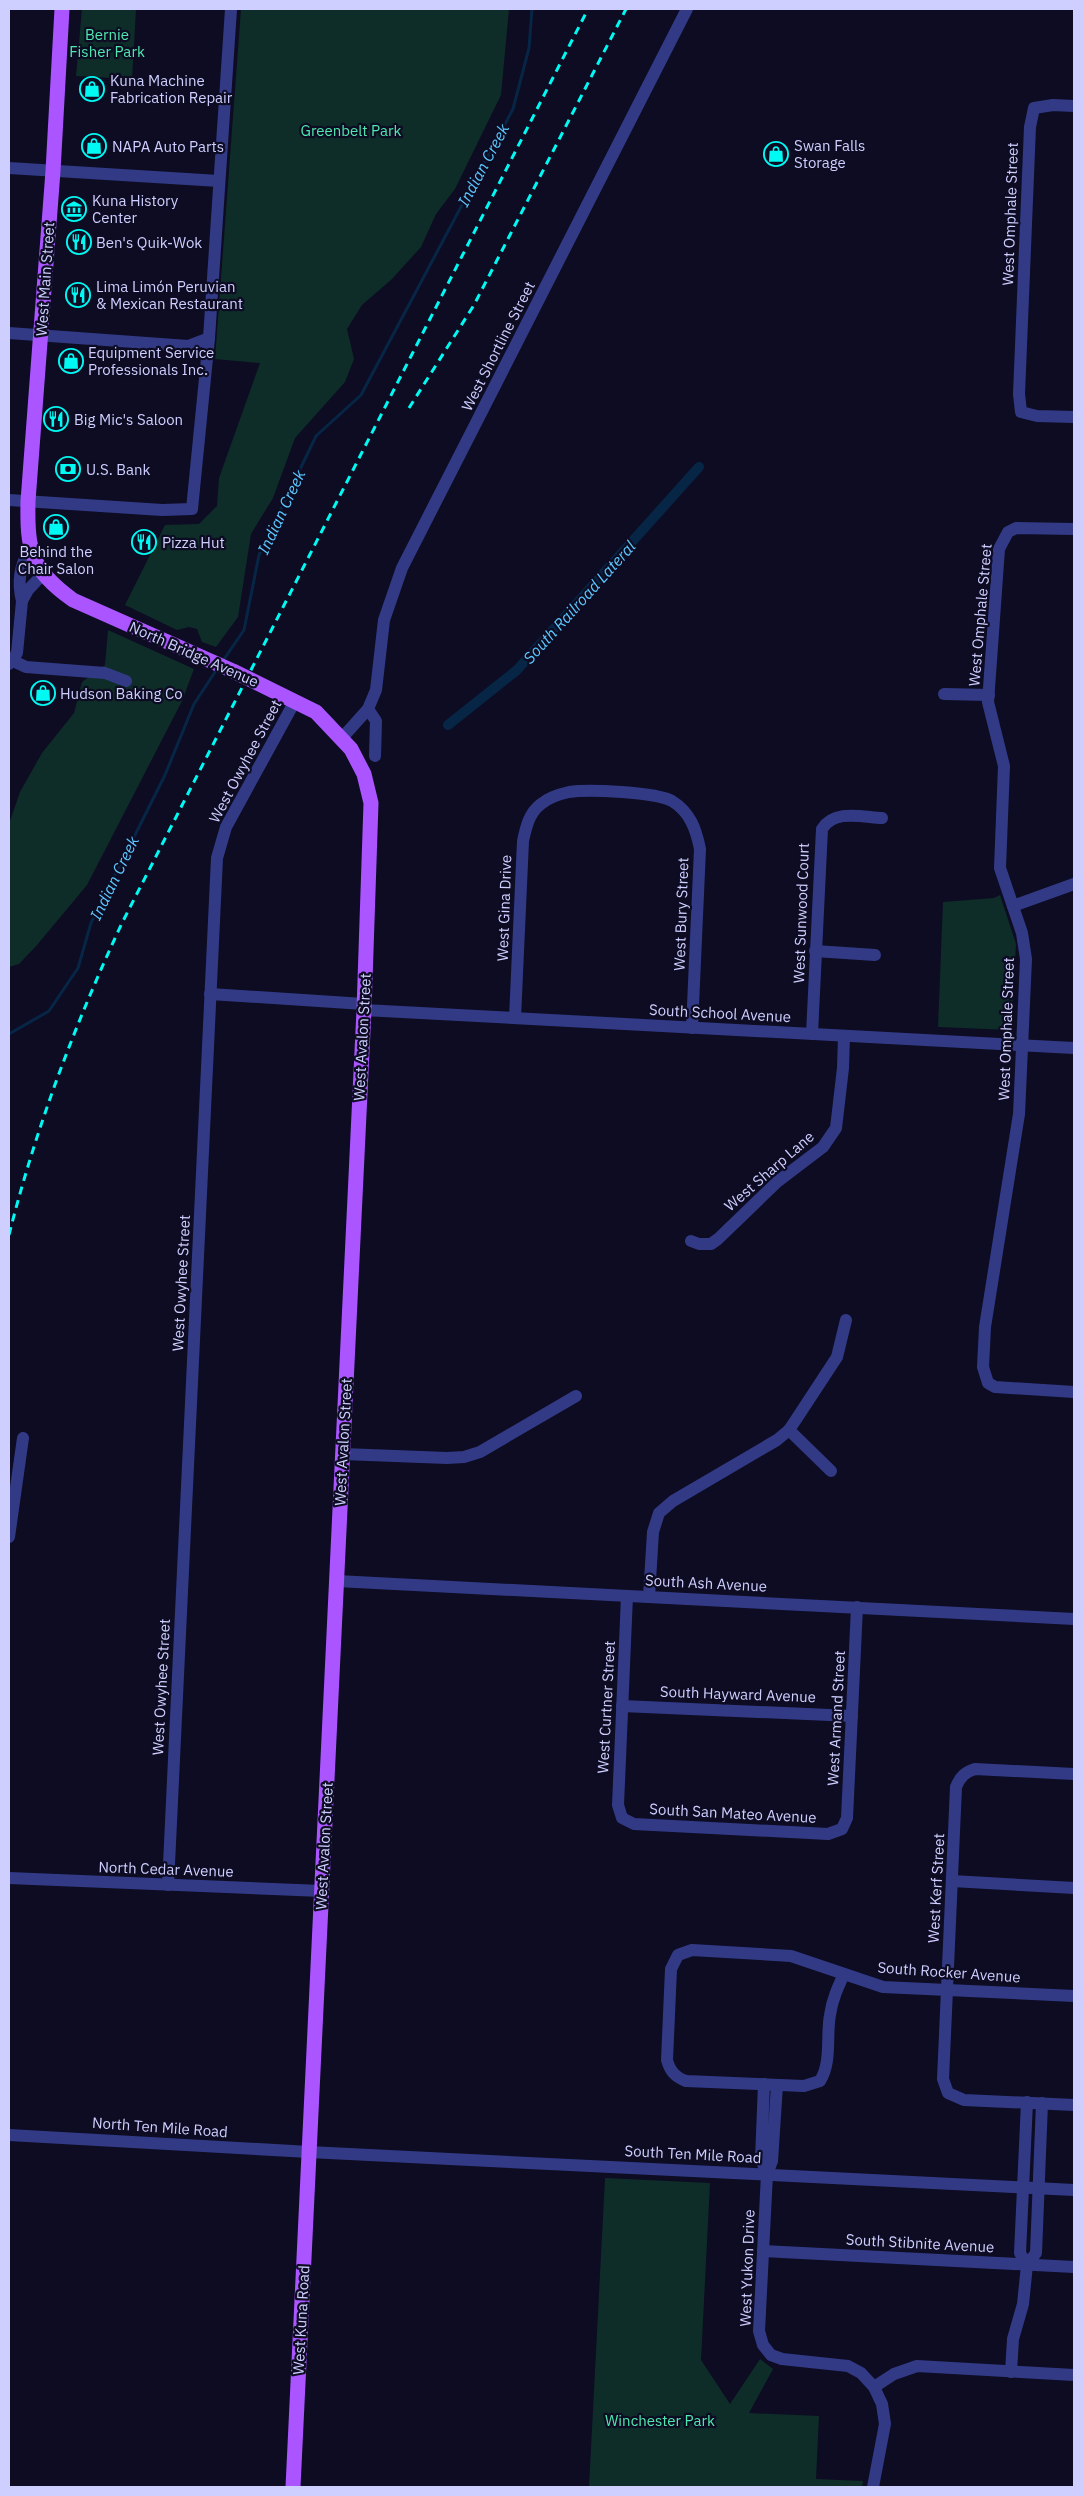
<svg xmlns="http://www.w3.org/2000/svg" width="1083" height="2496" font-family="'IBM Plex Sans',sans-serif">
<rect width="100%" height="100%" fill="#0d0c23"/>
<!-- green -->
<g fill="#0e2d28">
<polygon points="82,9 136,9 132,79 76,76"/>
<polygon points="241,9 509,9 501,95 455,189 436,214 421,247 392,279 362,305 347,329 354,359 345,382 295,438 273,498 251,534 238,617 216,647 202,642 197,629 189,627 177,630 125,605 165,525 199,524 217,506 219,478 260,363 215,359"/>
<polygon points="108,630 194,669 182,701 87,885 37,945 19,964 9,967 9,824 20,792 42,753 74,713 82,682 105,665"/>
<polygon points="1000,895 1016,944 1011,1030 938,1027 943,902 994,898"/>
<polygon points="605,2178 710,2183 701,2360 730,2404 760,2359 773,2369 749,2413 819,2416 816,2479 863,2481 862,2487 589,2487"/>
</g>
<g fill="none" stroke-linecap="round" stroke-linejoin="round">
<!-- stream -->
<g stroke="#072646" stroke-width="3">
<polyline points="222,662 244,630 259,555 316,436 361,395 513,109 529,48 532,9"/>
<polyline points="9,1034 49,1011 78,968 91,923 165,775 194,704 217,669"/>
</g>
<!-- canal -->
<polyline stroke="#072646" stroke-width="10" points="448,725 517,670 699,467"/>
<!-- minor -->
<g stroke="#323a86" stroke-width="12">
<polyline points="1074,106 1053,105 1034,108 1030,127 1019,394 1021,412 1037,416 1074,417"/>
<polyline points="9,168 219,181"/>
<polyline points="9,333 188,346 209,338"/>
<polyline points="9,500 162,510 192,509 209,338 231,9"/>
<polyline points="1074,529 1016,528 1008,532 999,549 988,702 1004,766 1000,868 1022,933 1026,959 1019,1114 985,1327 983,1367 988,1383 995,1387 1074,1392"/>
<path d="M30,548C20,566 17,581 22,601L28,590L43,574"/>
<polyline points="13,661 26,667 105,673 126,681"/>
<polyline points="9,664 17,653 22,601"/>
<polyline points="944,694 989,695"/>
<polyline points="368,709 376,721 375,756"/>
<polyline points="342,738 368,709 376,690 384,620 402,568 687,9"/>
<polyline points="1013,906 1074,884"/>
<polyline points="815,951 875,955"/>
<polyline points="210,994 364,1004"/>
<polyline points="364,1010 1074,1048"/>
<path d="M515,1018L523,841C526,827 529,813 541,804C548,798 560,794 569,792C588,789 656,792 672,801C690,812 696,829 700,849L692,1028"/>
<path d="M812,1034L822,829C834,809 862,817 882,818"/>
<polyline points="691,1241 699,1244 711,1244 718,1239 777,1182 823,1147 836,1128 843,1068 844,1036"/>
<polyline points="789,1430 831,1471"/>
<polyline points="343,1454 447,1458 464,1457 480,1452 576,1396"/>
<polyline points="9,1537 23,1438"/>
<polyline points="337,1581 1074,1619"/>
<polyline points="627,1596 618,1805 622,1818 634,1824 828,1834 842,1829 847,1818 857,1607"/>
<polyline points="649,1597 653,1532 659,1513 673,1501 777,1440 789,1430 797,1418 837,1357 846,1320"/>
<polyline points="622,1706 852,1716"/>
<path d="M1074,1774L975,1769C965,1772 960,1777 956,1787L943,2079L948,2093L964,2100L1074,2105"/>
<polyline points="9,1878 322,1891"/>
<polyline points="952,1881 1074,1888"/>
<polyline points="168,1885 217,858 226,827 295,701"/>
<path d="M844,1974C838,1987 832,2000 830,2015C826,2036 832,2062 820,2081L804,2086L686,2081C675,2077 670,2071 667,2060L671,1969L678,1955L692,1950L791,1956L883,1987L1074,1996"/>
<polyline points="764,2084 761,2159 767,2174 772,2161 777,2085"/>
<polyline points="1027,2102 1020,2253 1027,2265"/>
<polyline points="9,2135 309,2152 1074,2190"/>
<polyline points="767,2174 759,2331 763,2345 771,2355 782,2359 848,2366 861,2373 874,2387 882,2404 885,2424 873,2487"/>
<polyline points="763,2251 1074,2267"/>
<polyline points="1011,2372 1013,2339 1023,2304 1027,2265 1036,2253 1042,2103"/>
<polyline points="874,2387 894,2374 917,2366 1074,2375"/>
</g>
<!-- major -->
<path stroke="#a5f" stroke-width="15" d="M62,9L53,171L28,501C27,551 31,570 73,600L233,671L316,712L351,749L364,774L371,803L364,1010L293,2487"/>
<!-- rail -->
<g stroke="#00f9f2" stroke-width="3" stroke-dasharray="8 6" stroke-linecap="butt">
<polyline points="409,408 474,305 626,9"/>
<path d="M9,1235C36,1127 75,1024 122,923L588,9"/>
</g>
</g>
<!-- icons -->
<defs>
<symbol id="shop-ring" viewBox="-11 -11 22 22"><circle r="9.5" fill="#0d0c23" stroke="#00f9f2" stroke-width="1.5"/><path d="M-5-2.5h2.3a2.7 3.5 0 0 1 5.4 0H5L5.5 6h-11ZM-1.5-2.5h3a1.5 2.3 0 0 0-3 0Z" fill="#00f9f2"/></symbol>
<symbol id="museum-ring" viewBox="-11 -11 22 22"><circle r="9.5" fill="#0d0c23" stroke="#00f9f2" stroke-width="1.5"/><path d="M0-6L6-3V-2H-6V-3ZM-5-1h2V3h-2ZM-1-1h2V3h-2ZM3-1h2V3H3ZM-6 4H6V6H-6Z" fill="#00f9f2"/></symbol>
<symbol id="restaurant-ring" viewBox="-11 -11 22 22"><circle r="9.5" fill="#0d0c23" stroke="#00f9f2" stroke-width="1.5"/><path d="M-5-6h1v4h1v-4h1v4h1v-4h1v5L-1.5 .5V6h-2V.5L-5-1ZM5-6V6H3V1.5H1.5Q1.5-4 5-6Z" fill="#00f9f2"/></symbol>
<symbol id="bank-ring" viewBox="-11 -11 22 22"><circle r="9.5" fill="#0d0c23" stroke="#00f9f2" stroke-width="1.5"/><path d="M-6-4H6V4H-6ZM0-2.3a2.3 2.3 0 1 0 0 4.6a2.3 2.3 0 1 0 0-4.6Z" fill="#00f9f2"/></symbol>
</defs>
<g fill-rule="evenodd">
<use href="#shop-ring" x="78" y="75" width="28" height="28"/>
<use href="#shop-ring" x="80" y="132" width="28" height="28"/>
<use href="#shop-ring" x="762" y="140" width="28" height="28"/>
<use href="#museum-ring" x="60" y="195" width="28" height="28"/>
<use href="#restaurant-ring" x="65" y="228" width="28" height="28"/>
<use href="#restaurant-ring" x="64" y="281" width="28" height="28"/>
<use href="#shop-ring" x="57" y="347" width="28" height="28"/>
<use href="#restaurant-ring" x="42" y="405" width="28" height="28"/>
<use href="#bank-ring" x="54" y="455" width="28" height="28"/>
<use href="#shop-ring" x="42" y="513" width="28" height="28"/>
<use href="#restaurant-ring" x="130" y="528" width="28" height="28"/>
<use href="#shop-ring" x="29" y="679" width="28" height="28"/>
</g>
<g text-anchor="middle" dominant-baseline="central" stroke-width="4.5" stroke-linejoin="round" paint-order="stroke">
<!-- park labels -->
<g font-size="15" fill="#4fe9af" stroke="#0d0c23">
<text x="107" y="34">Bernie<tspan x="107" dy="17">Fisher Park</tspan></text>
<text x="351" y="130">Greenbelt Park</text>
<text x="660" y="2420">Winchester Park</text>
</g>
<!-- poi labels -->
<g font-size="15" fill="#ceceff" stroke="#0d0c23" text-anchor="start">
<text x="110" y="80">Kuna Machine<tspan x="110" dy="17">Fabrication Repair</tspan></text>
<text x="794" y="145">Swan Falls<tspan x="794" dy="17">Storage</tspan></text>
<text x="112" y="146">NAPA Auto Parts</text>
<text x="92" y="200">Kuna History<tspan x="92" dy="17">Center</tspan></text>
<text x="96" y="242">Ben's Quik-Wok</text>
<text x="96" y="286">Lima Limón Peruvian<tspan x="96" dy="17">&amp; Mexican Restaurant</tspan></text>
<text x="88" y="352">Equipment Service<tspan x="88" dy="17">Professionals Inc.</tspan></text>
<text x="74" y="419">Big Mic's Saloon</text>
<text x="86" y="469">U.S. Bank</text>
<text x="162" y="542">Pizza Hut</text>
<text x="56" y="551" text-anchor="middle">Behind the<tspan x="56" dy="17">Chair Salon</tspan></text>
<text x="60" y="693">Hudson Baking Co</text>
</g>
<!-- street labels -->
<g font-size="15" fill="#ceceff" stroke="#0d0c23">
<text transform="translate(1010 214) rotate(-88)">West Omphale Street</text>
<text transform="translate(45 279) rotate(-86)">West Main Street</text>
<text transform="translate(498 346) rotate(-63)">West Shortline Street</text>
<text transform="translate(980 615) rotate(-85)">West Omphale Street</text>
<text transform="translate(194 654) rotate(24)">North Bridge Avenue</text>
<text transform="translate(245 761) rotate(-62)">West Owyhee Street</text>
<text transform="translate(504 908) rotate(-88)">West Gina Drive</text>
<text transform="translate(801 913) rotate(-88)">West Sunwood Court</text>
<text transform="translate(681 914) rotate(-88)">West Bury Street</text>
<text transform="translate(720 1013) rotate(3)">South School Avenue</text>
<text transform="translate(1006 1029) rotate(-88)">West Omphale Street</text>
<text transform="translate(362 1037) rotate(-87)">West Avalon Street</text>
<text transform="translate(769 1171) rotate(-41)">West Sharp Lane</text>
<text transform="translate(181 1283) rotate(-87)">West Owyhee Street</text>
<text transform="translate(343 1442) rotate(-87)">West Avalon Street</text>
<text transform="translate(706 1583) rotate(3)">South Ash Avenue</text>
<text transform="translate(161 1687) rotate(-87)">West Owyhee Street</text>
<text transform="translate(738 1694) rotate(2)">South Hayward Avenue</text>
<text transform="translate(606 1707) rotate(-87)">West Curtner Street</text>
<text transform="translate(836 1718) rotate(-87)">West Armand Street</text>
<text transform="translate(733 1813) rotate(3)">South San Mateo Avenue</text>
<text transform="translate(324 1846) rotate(-87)">West Avalon Street</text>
<text transform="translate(166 1869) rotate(2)">North Cedar Avenue</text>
<text transform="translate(936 1888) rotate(-87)">West Kerf Street</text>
<text transform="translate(949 1972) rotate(4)">South Rocker Avenue</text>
<text transform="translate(160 2127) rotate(4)">North Ten Mile Road</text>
<text transform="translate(693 2154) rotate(3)">South Ten Mile Road</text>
<text transform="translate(920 2243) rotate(3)">South Stibnite Avenue</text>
<text transform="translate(747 2268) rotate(-88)">West Yukon Drive</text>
<text transform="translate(301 2320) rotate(-87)">West Kuna Road</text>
</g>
<!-- water labels -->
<g font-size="16" font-style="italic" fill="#5cc8ff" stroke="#0d0c23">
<text transform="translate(483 165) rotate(-62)">Indian Creek</text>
<text transform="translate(281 512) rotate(-65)">Indian Creek</text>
<text transform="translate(579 602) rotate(-48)">South Railroad Lateral</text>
<text transform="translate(114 878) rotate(-64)">Indian Creek</text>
</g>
</g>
<!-- border -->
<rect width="1083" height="2496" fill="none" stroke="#ceceff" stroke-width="20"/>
</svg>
